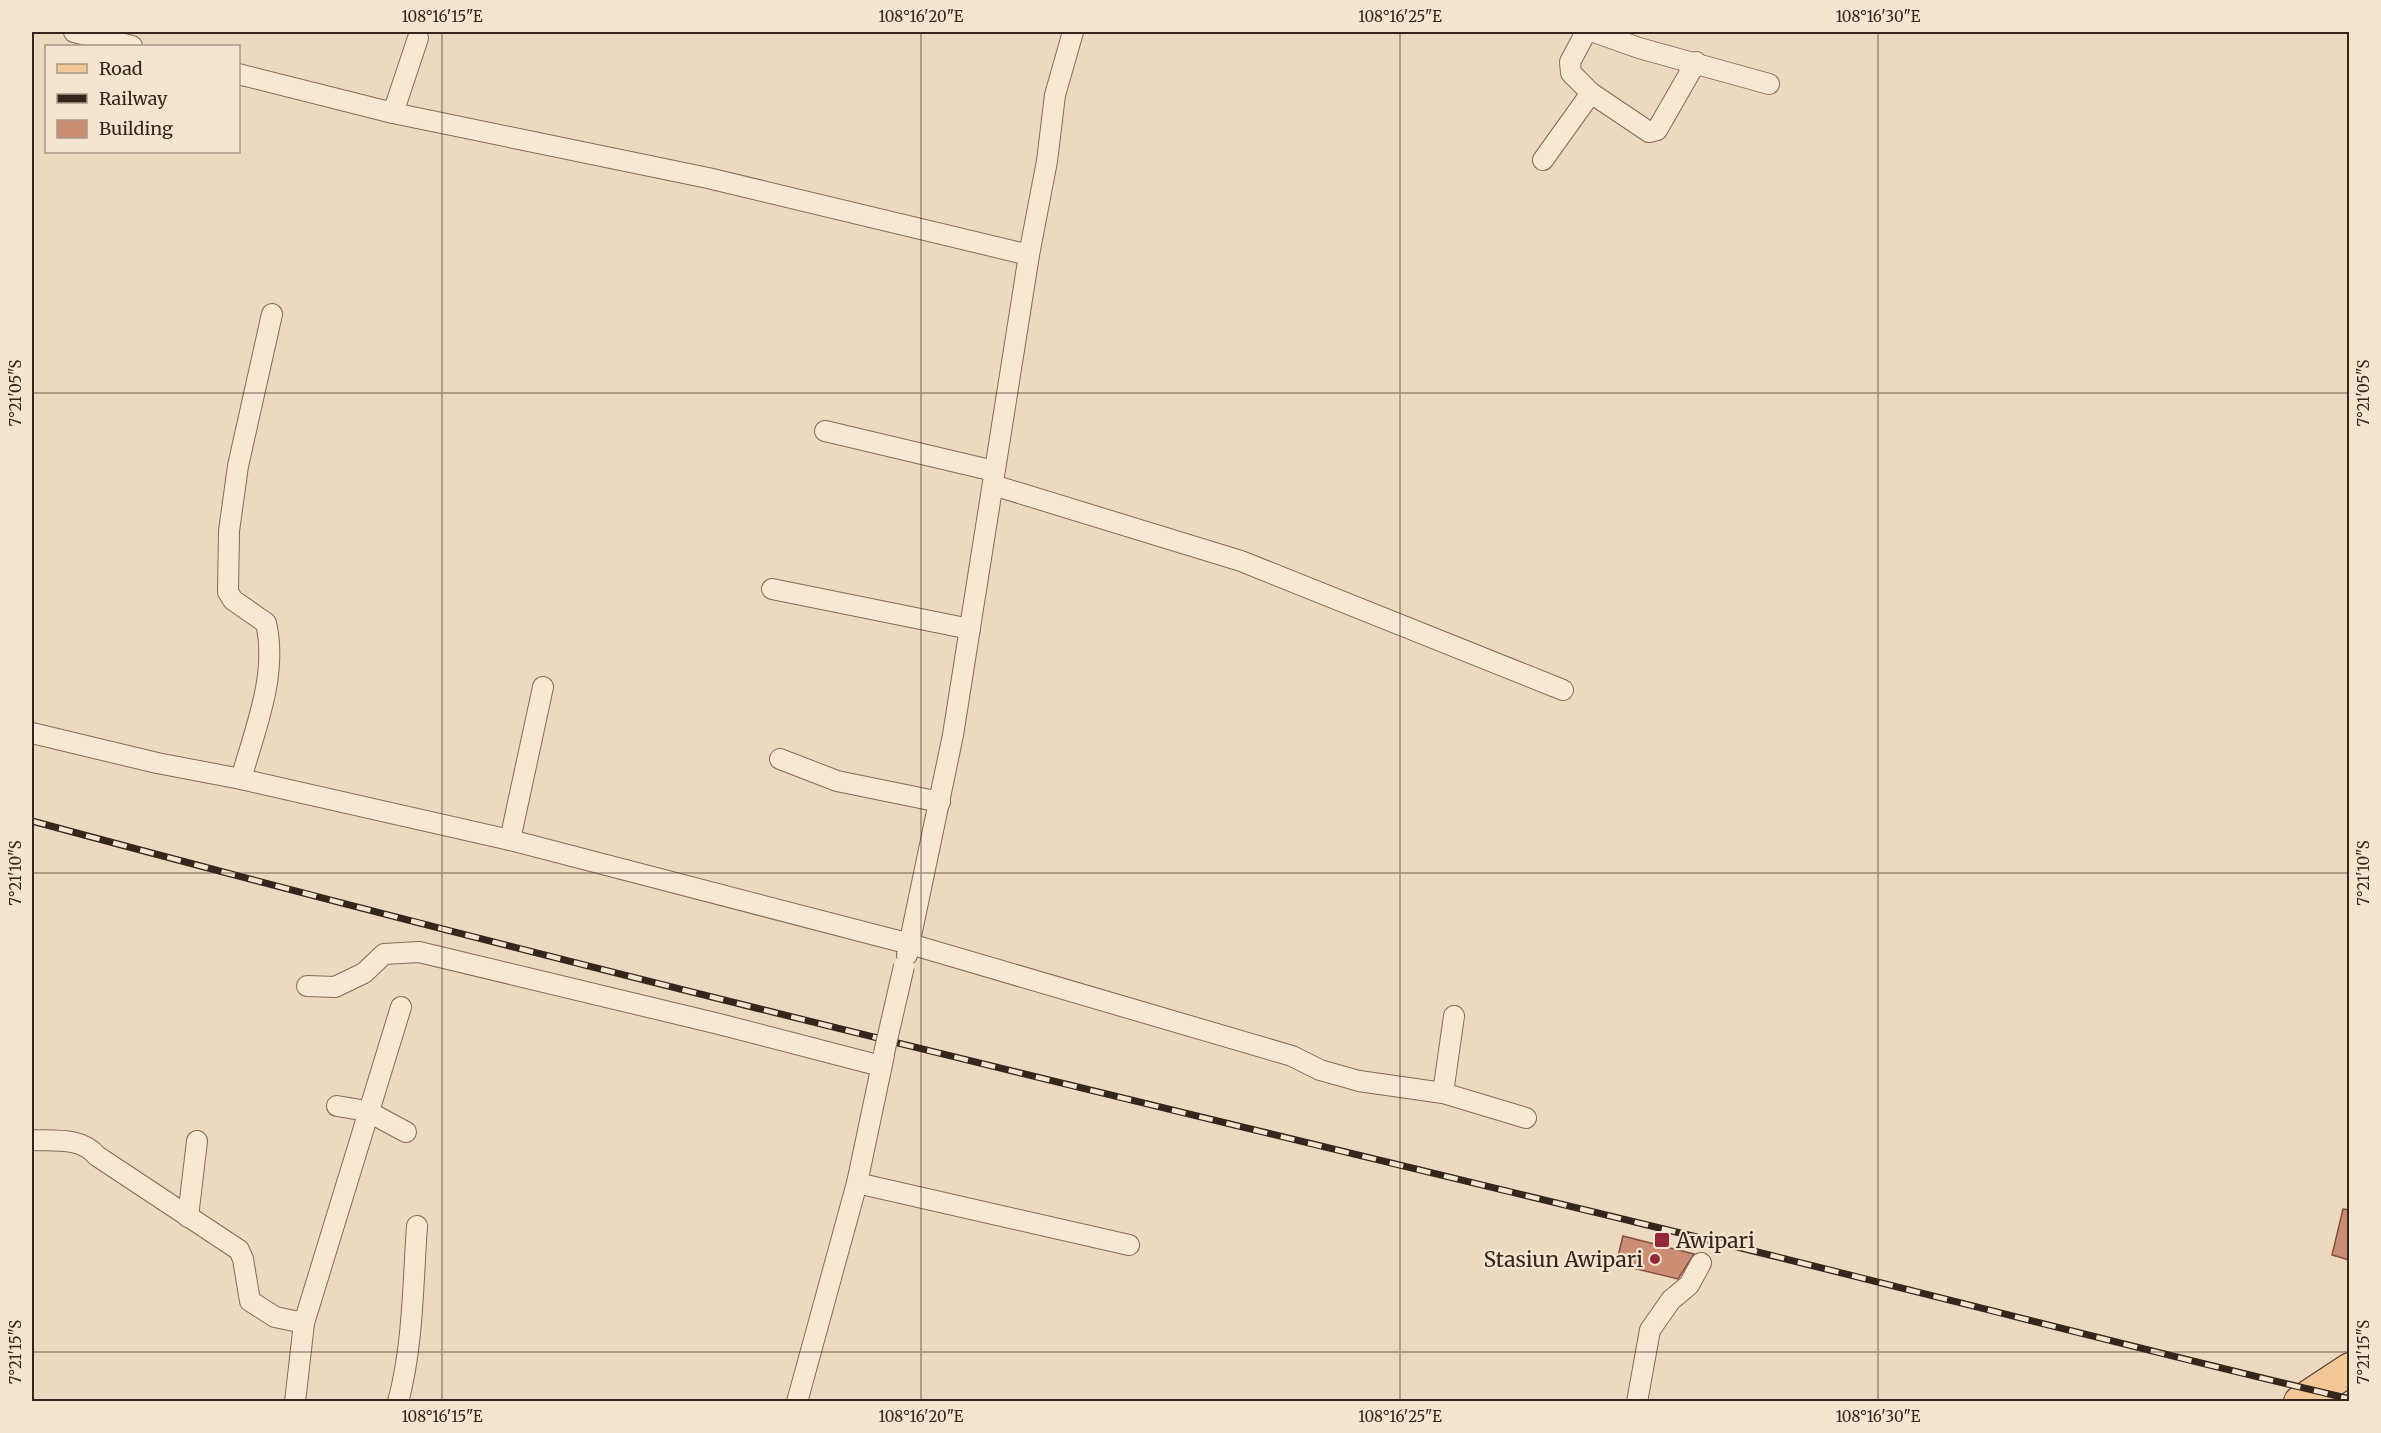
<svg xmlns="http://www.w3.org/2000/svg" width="2381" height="1433" font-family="Merriweather,serif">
<rect width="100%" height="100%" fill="#edd9bf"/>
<!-- building -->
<g fill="#cc8d75" stroke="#85503d" stroke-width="1.5">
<polygon points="2343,1209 2349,1210 2349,1260 2332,1255"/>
<polygon points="1623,1236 1694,1254 1678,1279 1616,1264"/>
</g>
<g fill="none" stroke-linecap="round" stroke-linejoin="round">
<defs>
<g id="street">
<polyline points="74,32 132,46"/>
<polyline points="1586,32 1570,62 1571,73 1591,93 1649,132 1657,130 1696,62"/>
<polyline points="1594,32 1639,48 1769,84"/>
<polyline points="238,74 393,113 708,178 1029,255"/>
<polyline points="393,113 418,38"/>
<polyline points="1543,160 1591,93"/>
<polyline points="825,431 994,471"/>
<polyline points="993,485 1241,561 1563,690"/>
<polyline points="772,589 970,629"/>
<polyline points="32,733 157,763 241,779 510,840 910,944 1292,1056 1320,1070 1359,1081 1443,1093 1526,1118"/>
<polyline points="780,759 837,781 940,802"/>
<path d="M241,779C255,729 278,675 266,623L233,600L228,592L229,531L238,466L272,314"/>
<polyline points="510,840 543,687"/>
<polyline points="907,955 953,735 1029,255 1047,161 1055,95 1073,32"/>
<polyline points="307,986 335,987 364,973 384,954 419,952 719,1024 881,1066"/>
<polyline points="1443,1093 1454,1016"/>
<polyline points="337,1106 367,1111 406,1132"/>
<path d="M32,1140C55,1141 81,1137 97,1156L239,1250L243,1259L250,1301L275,1317L304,1323"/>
<polyline points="857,1183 1129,1245"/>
<polyline points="188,1217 197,1141"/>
<polyline points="295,1402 304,1323 401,1007"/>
<path d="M398,1402C413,1348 413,1282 417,1226"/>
<polyline points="797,1402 857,1183 884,1055"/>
<polyline points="1637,1402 1650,1330 1671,1300 1689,1285 1701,1263"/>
</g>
<polyline id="primary" points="2300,1402 2350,1369"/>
</defs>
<!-- street casing -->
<use href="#street" stroke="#866a57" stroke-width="22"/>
<!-- primary casing -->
<use href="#primary" stroke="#53392c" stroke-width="34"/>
<!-- street -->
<use href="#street" stroke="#f8e7d2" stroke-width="20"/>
<!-- primary -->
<use href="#primary" stroke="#f1c896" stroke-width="32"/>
<defs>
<path id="rail" d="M32,821C565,965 1102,1093 1639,1223C1876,1280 2112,1343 2350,1399"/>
</defs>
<!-- rail casing -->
<use href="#rail" stroke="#35251c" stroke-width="7"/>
<!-- rail -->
<use href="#rail" stroke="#f5e4ce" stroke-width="4.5" stroke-dasharray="14" stroke-linecap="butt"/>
<defs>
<polyline id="street-bridge" points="884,1053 904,966"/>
</defs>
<!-- street-bridge casing -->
<use href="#street-bridge" stroke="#866a57" stroke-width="22" stroke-linecap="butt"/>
<!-- street-bridge -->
<use href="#street-bridge" stroke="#f8e7d2" stroke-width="20"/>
</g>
<!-- ticks -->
<path fill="none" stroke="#35251c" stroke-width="1.5" stroke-opacity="0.45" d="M442,32V1402M921,32V1402M1400,32V1402M1878,32V1402M32,393H2350M32,873H2350M32,1352H2350"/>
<!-- markers -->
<g fill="#942838" stroke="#f5e4ce" stroke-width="2">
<rect x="1654" y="1232" width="16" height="16" rx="3"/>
<circle cx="1655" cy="1259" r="6"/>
</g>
<g text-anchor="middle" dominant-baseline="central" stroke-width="4.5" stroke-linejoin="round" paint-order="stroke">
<!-- poi labels -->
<g font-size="21" fill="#35251c" stroke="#f5e4ce" text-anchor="start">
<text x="1676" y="1240">Awipari</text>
<text x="1643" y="1259" text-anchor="end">Stasiun Awipari</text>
</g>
</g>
<!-- border -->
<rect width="2381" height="1433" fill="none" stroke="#f5e4ce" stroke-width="66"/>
<!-- legend -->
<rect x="45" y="45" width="195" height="108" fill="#f5e4ce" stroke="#a89887" stroke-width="1.5"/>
<rect x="57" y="64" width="30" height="9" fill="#f1c896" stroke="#a89887" stroke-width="1.5"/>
<text x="99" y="75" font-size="18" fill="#35251c">Road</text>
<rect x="57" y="94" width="30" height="9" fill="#35251c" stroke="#a89887" stroke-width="1.5"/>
<text x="99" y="105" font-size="18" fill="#35251c">Railway</text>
<rect x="57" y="120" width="30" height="18" fill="#cc8d75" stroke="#a89887" stroke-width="1.5"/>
<text x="99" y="135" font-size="18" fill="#35251c">Building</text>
<rect x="33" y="33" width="2315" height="1367" fill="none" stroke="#35251c" stroke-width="2"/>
<g font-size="15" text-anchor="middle" fill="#35251c">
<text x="442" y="22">108°16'15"E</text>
<text x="921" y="22">108°16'20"E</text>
<text x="1400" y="22">108°16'25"E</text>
<text x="1878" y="22">108°16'30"E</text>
<text transform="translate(16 393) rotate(-90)" y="5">7°21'05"S</text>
<text transform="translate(2364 393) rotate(-90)" y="5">7°21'05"S</text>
<text transform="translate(16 873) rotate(-90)" y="5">7°21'10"S</text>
<text transform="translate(2364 873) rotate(-90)" y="5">7°21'10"S</text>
<text transform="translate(16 1352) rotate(-90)" y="5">7°21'15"S</text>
<text transform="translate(2364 1352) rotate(-90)" y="5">7°21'15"S</text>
<text x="442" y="1422">108°16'15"E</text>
<text x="921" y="1422">108°16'20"E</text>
<text x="1400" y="1422">108°16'25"E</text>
<text x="1878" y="1422">108°16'30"E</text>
</g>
</svg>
